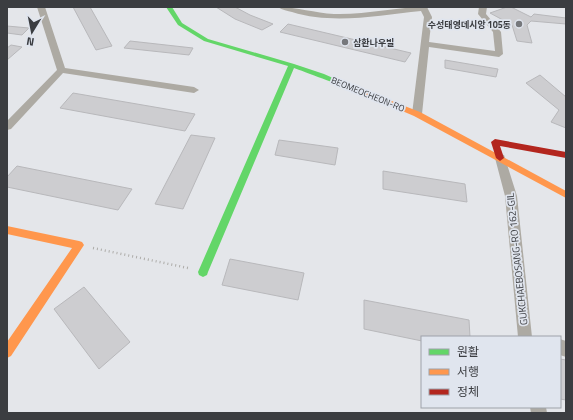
<svg xmlns="http://www.w3.org/2000/svg" width="573" height="420" font-family="'Titillium Web','Noto Sans KR',sans-serif">
<rect width="100%" height="100%" fill="#e4e6ea"/>
<!-- building -->
<g fill="#cdcdd0" stroke="#b8b8bb">
<polygon points="73,7 90,7 112,46 96,50"/>
<polygon points="216,7 235,7 250,15 273,24 262,30 235,19"/>
<polygon points="507,7 511,7 531,17 534,14 566,18 566,24 531,21 527,25 532,43 517,41 512,25 490,13"/>
<polygon points="288,24 411,53 405,62 280,32"/>
<polygon points="7,26 29,28 22,35 7,33"/>
<polygon points="130,41 193,48 189,55 124,48"/>
<polygon points="11,45 22,47 7,60 7,48"/>
<polygon points="445,60 498,69 496,77 445,68"/>
<polygon points="540,75 566,97 566,128 551,122 559,110 526,83"/>
<polygon points="73,93 195,114 185,131 60,108"/>
<polygon points="191,135 215,138 183,209 155,204"/>
<polygon points="279,140 338,148 335,165 275,155"/>
<polygon points="17,166 132,189 118,210 7,187 7,177"/>
<polygon points="383,171 465,184 467,202 383,189"/>
<polygon points="230,259 304,273 298,300 222,285"/>
<polygon points="84,287 130,342 99,369 54,309"/>
<polygon points="364,300 469,320 470,337 422,337 422,341 364,329"/>
<polygon points="560,359 566,360 566,400 560,399"/>
</g>
<g fill="none" stroke-linecap="round" stroke-linejoin="round">
<!-- path -->
<polyline stroke="#adaca9" stroke-width="2.5" stroke-dasharray="1 3" stroke-linecap="butt" points="93,248 188,268"/>
<!-- street -->
<g fill="#adaaa3" fill-rule="evenodd">
<polygon points="37,7 45,7 65,68 194,87 199,90 194,93 63,73 11,129 7,130 7,121 57,70"/>
<path d="M278,7C297,7 315,13 334,14C365,15 396,7 427,7L432,17L429,42L495,51L493,32L478,14L479,7H487L486,14L501,32L503,54L499,57L429,47L422,114L417,117L412,114L424,17L421,11C379,15 334,25 292,12C288,11 282,10 278,7Z"/>
<polygon points="500,154 504,155 505,158 517,196 532,337 518,337 505,196 495,158 496,155"/>
<polygon points="560,339 566,341 566,357 560,355"/>
<polygon points="530,407 546,407 547,413 531,413"/>
</g>
<!-- fast -->
<path fill="#63d668" fill-rule="evenodd" d="M166,7H172L182,23L208,39L294,64L324,74L351,86L350,87C345,88 303,71 294,68L208,272L207,275L203,277L199,275L198,272L288,66L204,41L178,25Z"/>
<!-- slow -->
<g fill="#ff974d" fill-rule="evenodd">
<polygon points="348,84 420,112 566,191 566,198 414,116 346,87 346,85"/>
<polygon points="7,226 79,241 82,242 84,245 11,356 7,358 7,342 72,248 7,234"/>
</g>
<!-- jam -->
<polygon fill="#b3261e" fill-rule="evenodd" points="495,139 566,152 566,158 500,146 504,158 500,161 496,158 491,142"/>
</g>
<!-- markers -->
<g fill="#76787c" stroke="#e0e5ee" stroke-width="1.5">
<circle cx="519" cy="24" r="4"/>
<circle cx="345" cy="42" r="4"/>
</g>
<g text-anchor="middle" dominant-baseline="central" stroke-width="3.5" stroke-linejoin="round" paint-order="stroke">
<!-- far-poi labels -->
<g font-size="9" font-weight="bold" fill="#3b3d41" stroke="#e0e5ee" text-anchor="end">
<text x="511" y="24">수성태영데시앙 105동</text>
<text x="353" y="42" text-anchor="start">삼환나우빌</text>
</g>
<!-- far-street labels -->
<g font-size="9" fill="#3b3d41" stroke="#e0e5ee">
<text transform="translate(368 94) rotate(22)">BEOMEOCHEON-RO</text>
</g>
<!-- street labels -->
<g font-size="10" fill="#3b3d41" stroke="#e0e5ee">
<text transform="translate(517 259) rotate(-96)">GUKCHAEBOSANG-RO 162-GIL</text>
</g>
</g>
<!-- border -->
<rect width="573" height="420" fill="none" stroke="#3b3d41" stroke-width="16"/>
<!-- legend -->
<rect x="421" y="336" width="140" height="72" fill="#e0e5ee" stroke="#9ea2a9"/>
<rect x="429" y="349" width="20" height="6" fill="#63d668" stroke="#9ea2a9"/>
<text x="457" y="356" font-size="12" fill="#3b3d41">원활</text>
<rect x="429" y="369" width="20" height="6" fill="#ff974d" stroke="#9ea2a9"/>
<text x="457" y="376" font-size="12" fill="#3b3d41">서행</text>
<rect x="429" y="389" width="20" height="6" fill="#b3261e" stroke="#9ea2a9"/>
<text x="457" y="396" font-size="12" fill="#3b3d41">정체</text>
<!-- north arrow -->
<g transform="translate(32 32) rotate(190)" stroke="#e0e5ee" stroke-width="3" paint-order="stroke">
<path d="M0-3L7 15L0 10L-7 15Z" fill="#3b3d41"/>
<text y="-6" font-size="11" font-weight="bold" text-anchor="middle" fill="#3b3d41">N</text>
</g>
</svg>
